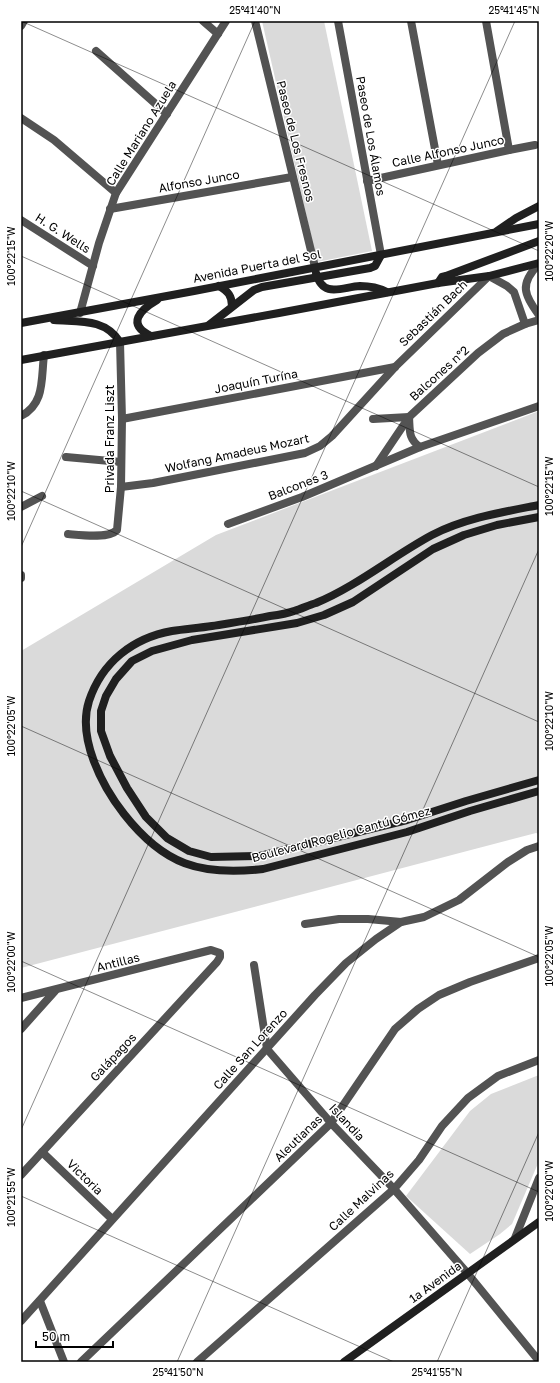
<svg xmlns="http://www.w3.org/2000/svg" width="560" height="1383" font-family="'Golos Text',sans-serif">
<rect width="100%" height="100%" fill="#fff"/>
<!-- green -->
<g fill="#dadada">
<polygon points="262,21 324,21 372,251 317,262"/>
<polygon points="539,411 539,834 536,833 21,968 21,651 216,535"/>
<polygon points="539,1075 539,1161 512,1224 500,1234 470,1254 406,1196 470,1111 491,1094"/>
</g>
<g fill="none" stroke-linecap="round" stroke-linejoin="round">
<!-- street -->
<g stroke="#535353" stroke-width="8">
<polyline points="203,21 218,34"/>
<polyline points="255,21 315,267"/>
<polyline points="338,21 381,255"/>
<polyline points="411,21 438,165"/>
<polyline points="486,21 509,150"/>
<polyline points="21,26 24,21"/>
<polyline points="96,51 167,114"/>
<polyline points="21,118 54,140 116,193"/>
<polyline points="367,181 509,150 535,145"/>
<polyline points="110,209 292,177"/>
<polyline points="21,220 93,266"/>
<path d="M539,264C519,284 524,295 539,315"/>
<polyline points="80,313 99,243 116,193 226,21"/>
<path d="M21,416C45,404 41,379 44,355"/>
<polyline points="122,419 395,367"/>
<path d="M373,419L409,417C410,430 408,439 420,447"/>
<polyline points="66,457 121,462"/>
<polyline points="376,466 409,417 478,353 503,334 525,324 539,320"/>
<polyline points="121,487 153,483 305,453 320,446 332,436 395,367 489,276 507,286 514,292 525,324"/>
<polyline points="21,507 42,496"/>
<polyline points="228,524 302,497 420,447 539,406"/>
<path d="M68,534C80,535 109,539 117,530L121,487L122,419L120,342"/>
<polyline points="21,575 21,578"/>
<polyline points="305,924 339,919 368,919 401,922"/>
<polyline points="254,965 267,1049 331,1123 394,1189 468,1274 539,1361"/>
<polyline points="21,998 211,950 220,953 220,957 217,962 21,1175"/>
<polyline points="21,1029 55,991"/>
<polyline points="42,1152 112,1219"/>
<polyline points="515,1238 539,1178"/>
<polyline points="40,1301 64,1362"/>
<polyline points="21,1321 315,995 346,963 376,939 401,922 424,917 459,900 508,862 527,850 539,846"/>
<polyline points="81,1362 331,1123 395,1029 418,1009 439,995 470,982 539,958"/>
<polyline points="197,1362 394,1189 419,1160 442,1126 468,1098 498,1076 539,1060"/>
</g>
<!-- secondary -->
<g stroke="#202020" stroke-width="8">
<polyline points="497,231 516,218 539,206"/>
<path d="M316,273C323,299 342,287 360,286C370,286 379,288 387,292"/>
<polyline points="438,283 442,277 446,276 539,241"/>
<path d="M219,286C228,291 232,296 232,306"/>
<path d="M54,320C79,322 105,318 120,342"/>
<polyline points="21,323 194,291 539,224"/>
<polyline points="209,325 254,290 262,287 370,268 375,266 381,255"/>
<path d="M151,336C126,324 140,310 157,300"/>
<polyline points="21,360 279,313 438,283 489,276 539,263"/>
<path d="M539,505C503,512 465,518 432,535C393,556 357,586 316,603C309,605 301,609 294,611C286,614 278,615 270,616C251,620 231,623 212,626C199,628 185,629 172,631C133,638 102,662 89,701C77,738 102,786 124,814C164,865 200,876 263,869L407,832L470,811L539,791"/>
<polyline points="539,517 497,525 464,535 433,549 353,602 324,615 297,623 192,640 152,651 132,661 116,679 106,696 101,711 101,731 110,756 127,788 146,817 167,838 189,851 211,857 260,856 407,820 466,801 539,780"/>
<polyline points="344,1362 539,1222"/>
</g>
</g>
<!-- ticks -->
<path fill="none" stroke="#000" stroke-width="1" stroke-opacity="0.45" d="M21,21L539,251M21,256L539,487M21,491L539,722M21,547L255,21M21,726L539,957M21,961L539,1192M21,1130L515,21M21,1196L394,1362M177,1362L539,549M437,1362L539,1132"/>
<g text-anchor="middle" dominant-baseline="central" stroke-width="3" stroke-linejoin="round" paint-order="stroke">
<!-- street labels -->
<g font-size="12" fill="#000" stroke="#fff">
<text transform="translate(141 133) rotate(-58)">Calle Mariano Azuela</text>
<text transform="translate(371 136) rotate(80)">Paseo de Los Álamos</text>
<text transform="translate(296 141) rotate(76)">Paseo de Los Fresnos</text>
<text transform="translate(448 151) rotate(-12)">Calle Alfonso Junco</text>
<text transform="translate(199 181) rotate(-10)">Alfonso Junco</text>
<text transform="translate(63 233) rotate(33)">H. G. Wells</text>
<text transform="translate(257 266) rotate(-11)">Avenida Puerta del Sol</text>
<text transform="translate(433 313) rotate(-44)">Sebastián Bach</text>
<text transform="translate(439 373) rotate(-42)">Balcones n°2</text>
<text transform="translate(256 381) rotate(-11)">Joaquín Turína</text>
<text transform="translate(109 439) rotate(-90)">Privada Franz Liszt</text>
<text transform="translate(237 453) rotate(-12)">Wolfang Amadeus Mozart</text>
<text transform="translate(298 485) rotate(-21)">Balcones 3</text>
<text transform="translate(341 834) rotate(-15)">Boulevard Rogelio Cantú Gómez</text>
<text transform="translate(118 962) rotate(-14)">Antillas</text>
<text transform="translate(250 1049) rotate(-48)">Calle San Lorenzo</text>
<text transform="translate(113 1057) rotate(-47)">Galápagos</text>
<text transform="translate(347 1122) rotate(47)">Islandia</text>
<text transform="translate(298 1138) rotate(-44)">Aleutianas</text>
<text transform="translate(85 1177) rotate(44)">Victoria</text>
<text transform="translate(361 1200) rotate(-43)">Calle Malvinas</text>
<text transform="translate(435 1282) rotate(-36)">1a Avenida</text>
</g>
</g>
<!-- border -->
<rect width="560" height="1383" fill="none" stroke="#ffffff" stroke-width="44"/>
<!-- scale -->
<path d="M36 1341v6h77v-6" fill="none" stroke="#000000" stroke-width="2"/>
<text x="42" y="1341" font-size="12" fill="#000000" stroke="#ffffff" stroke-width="3" paint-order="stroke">50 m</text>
<rect x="22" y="22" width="516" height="1339" fill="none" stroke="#000" stroke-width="1.5"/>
<g font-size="10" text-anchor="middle" fill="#000">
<text x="255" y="14">25°41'40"N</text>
<text x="514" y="14">25°41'45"N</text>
<text transform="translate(549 251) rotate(-90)" y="4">100°22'20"W</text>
<text transform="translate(11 256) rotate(-90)" y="4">100°22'15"W</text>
<text transform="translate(549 486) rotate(-90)" y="4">100°22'15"W</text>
<text transform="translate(11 491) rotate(-90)" y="4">100°22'10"W</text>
<text transform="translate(549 721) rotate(-90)" y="4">100°22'10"W</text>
<text transform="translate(11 726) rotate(-90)" y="4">100°22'05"W</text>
<text transform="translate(549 956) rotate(-90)" y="4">100°22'05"W</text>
<text transform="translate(11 962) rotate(-90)" y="4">100°22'00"W</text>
<text transform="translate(549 1191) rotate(-90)" y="4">100°22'00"W</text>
<text transform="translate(11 1197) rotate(-90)" y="4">100°21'55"W</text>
<text x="178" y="1376">25°41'50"N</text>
<text x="437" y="1376">25°41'55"N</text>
</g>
</svg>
